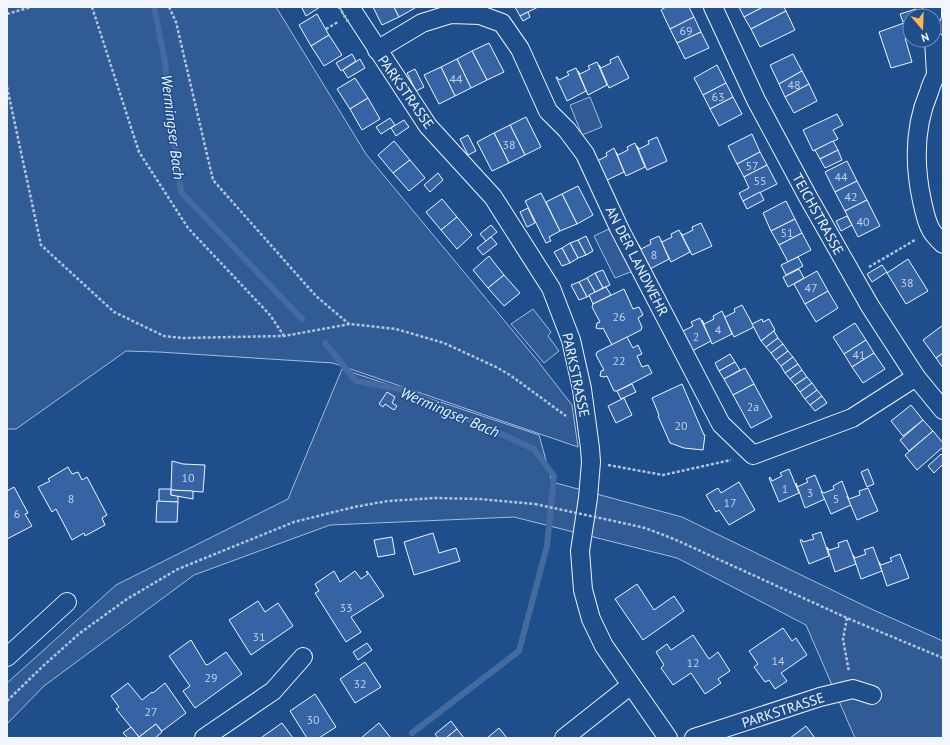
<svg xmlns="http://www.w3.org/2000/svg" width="950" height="745" font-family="'PT Sans',sans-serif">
<rect width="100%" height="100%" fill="#1f4e8c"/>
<!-- built -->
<g fill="#305b95" stroke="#a8bbd7">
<polygon points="7,7 276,7 366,154 537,360 572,405 578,447 333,363 159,352 126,351 16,429 7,429"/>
<polygon points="590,97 602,127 582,135 570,105"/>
<polygon points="611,228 633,271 615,278 594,236"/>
<polygon points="533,309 551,332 548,336 559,351 544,363 511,324"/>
<polygon points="342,369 539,435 552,482 682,517 869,608 943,641 943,738 855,738 806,625 677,558 514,517 330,525 194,575 44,686 7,724 7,683 116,585 288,499"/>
</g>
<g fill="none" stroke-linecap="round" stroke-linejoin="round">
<!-- stream -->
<g stroke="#446ba0" stroke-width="6">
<polyline points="154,7 164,56 181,192 302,319"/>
<polyline points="325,343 356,381 405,390 534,449 554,476 547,546 519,651 412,733"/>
</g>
</g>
<!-- building -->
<g fill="#3563a3" stroke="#f2f6ff">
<polygon points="303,7 320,7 306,16 302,8"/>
<polygon points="373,7 394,7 399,17 382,25"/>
<polygon points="394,7 414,7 415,8 399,17"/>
<polygon points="515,7 538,7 520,16"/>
<polygon points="666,7 689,7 694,17 670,29 661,10"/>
<polygon points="739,7 763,7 744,17"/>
<polygon points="763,7 784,7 786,11 751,29 744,17"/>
<polygon points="916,9 918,16 910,16 910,19 903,22 900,14"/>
<polygon points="786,11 795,30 760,47 751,29"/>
<polygon points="528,12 530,17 523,21 520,16"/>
<polygon points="317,14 329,35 311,46 299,25"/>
<polygon points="694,17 701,32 677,43 670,29"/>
<polygon points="904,23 908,37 905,38 912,62 891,68 879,32"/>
<polygon points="701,32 709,48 685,59 677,43"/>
<polygon points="329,35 342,55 324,66 311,46"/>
<polygon points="489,43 504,72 487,80 472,51"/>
<polygon points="472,51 487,80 471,88 457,59"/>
<polygon points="352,54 356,61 341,71 336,63"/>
<polygon points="793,54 802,71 779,84 770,65"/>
<polygon points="618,56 629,78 609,88 599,65 601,68 611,63 610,60"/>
<polygon points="360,59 365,68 348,78 343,70"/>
<polygon points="457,59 471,88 455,96 441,67"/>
<polygon points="597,62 607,85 588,95 578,71 580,74 590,69 588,66"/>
<polygon points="717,65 726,83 703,95 694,78"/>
<polygon points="441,67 455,96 439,104 424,75"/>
<polygon points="576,68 586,91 567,101 556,77 557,77 559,80 569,75 567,72"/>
<polygon points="415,69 424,87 416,91 407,73"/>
<polygon points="802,71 809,84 785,97 779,84"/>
<polygon points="355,78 368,98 350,109 337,89"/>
<polygon points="726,83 733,97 710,109 703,95"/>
<polygon points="809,84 817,101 794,113 785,97"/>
<polygon points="733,97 742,114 719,126 710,109"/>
<polygon points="368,98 380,119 362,130 350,109"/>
<polygon points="837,114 843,125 833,130 838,139 813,151 803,130"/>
<polygon points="526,117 541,147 525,155 510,125"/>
<polygon points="390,118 395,125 381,134 376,127"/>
<polygon points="404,120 409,127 396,136 391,128"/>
<polygon points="510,125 525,155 509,163 494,133"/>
<polygon points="494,133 509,163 492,171 477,142"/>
<polygon points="752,134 760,152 737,164 728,146"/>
<polygon points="468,135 476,151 468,155 460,139"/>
<polygon points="657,137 667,161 647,170 637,146 639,149 649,144 648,141"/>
<polygon points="394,141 410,160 393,173 378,155"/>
<polygon points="833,141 838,150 820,159 815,150"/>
<polygon points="635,143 645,167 626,176 616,152 618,155 628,150 627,147"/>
<polygon points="614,148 624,172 605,181 597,161 607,156 606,153"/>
<polygon points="838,150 842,160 825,168 820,159"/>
<polygon points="760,152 767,165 744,177 737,164"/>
<polygon points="410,160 425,178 409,191 393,173"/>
<polygon points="847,161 857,181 835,192 825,172"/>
<polygon points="767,165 777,184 743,201 739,193 749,188 744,177"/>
<polygon points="438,173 443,180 430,192 424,185"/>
<polygon points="857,181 867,200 845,211 835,192"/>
<polygon points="578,186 593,215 577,224 562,194"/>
<polygon points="760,192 764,200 747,209 743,201"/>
<polygon points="541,193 560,231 549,237 551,241 546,243 525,201"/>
<polygon points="562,194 577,224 560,231 546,202"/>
<polygon points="442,199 457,217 441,230 426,212"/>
<polygon points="867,200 880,226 858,237 845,211"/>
<polygon points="786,201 795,219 771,231 763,213"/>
<polygon points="528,208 535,223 527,227 520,212"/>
<polygon points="847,216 852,225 841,231 836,221"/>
<polygon points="457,217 472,235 457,249 441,230"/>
<polygon points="795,219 802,233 779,245 771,231"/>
<polygon points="701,223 712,246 692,255 681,233 683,235 693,230 692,227"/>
<polygon points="491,225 497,232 486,241 480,234"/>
<polygon points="679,230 690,252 671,262 660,239 662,242 672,237 671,234"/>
<polygon points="802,233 811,250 788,262 779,245"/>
<polygon points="586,236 593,251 586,255 578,240"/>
<polygon points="659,236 669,259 650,269 638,246 639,245 641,249 651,244 650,240"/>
<polygon points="491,237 497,244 483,255 477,248"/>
<polygon points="578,240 586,255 578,258 570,243"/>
<polygon points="570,243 578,258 570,263 562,248"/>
<polygon points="562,248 570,263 562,266 554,252"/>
<polygon points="489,256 504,275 488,288 473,270"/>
<polygon points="798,257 803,266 786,275 781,265"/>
<polygon points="908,259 928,291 906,304 887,273"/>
<polygon points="882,265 887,272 872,282 867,274"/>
<polygon points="799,269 804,278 788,287 783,277"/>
<polygon points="603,270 610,285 603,288 595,273"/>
<polygon points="817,271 828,291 805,304 794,284"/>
<polygon points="595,273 603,288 595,292 587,278"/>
<polygon points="504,275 520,293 504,306 488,288"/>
<polygon points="587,278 595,292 587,297 579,282"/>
<polygon points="579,282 587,297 579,300 571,285"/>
<polygon points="606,287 611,295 593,304 589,295"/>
<polygon points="624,289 633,309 639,307 643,315 638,318 642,327 641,330 612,345 603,328 600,329 596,328 597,323 600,322 592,307 593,304"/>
<polygon points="828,291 838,308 816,322 805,304"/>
<polygon points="742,305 754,327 734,337 723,314 725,317 735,312 734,309"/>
<polygon points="722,311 732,334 712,344 702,320 704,324 714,319 713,316"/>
<polygon points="700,318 711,341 692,351 680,328 681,328 683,331 693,326 691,322"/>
<polygon points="762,319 763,322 769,319 775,330 761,341 752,324"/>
<polygon points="855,323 866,340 844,354 833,337"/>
<polygon points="943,325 943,353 936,358 923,340"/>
<polygon points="774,331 778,338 766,347 761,341"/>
<polygon points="627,337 633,348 638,345 642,354 637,356 642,367 648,365 652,373 617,391 614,391 607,376 604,377 600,376 601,371 604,370 596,355 597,352"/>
<polygon points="778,338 783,344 771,353 766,347"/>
<polygon points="866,340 874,353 852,367 844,354"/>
<polygon points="783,344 788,351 776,360 771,353"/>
<polygon points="788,351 793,357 781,366 776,360"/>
<polygon points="874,353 885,369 863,383 852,367"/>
<polygon points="943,353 943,368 936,358"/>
<polygon points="730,354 735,362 719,371 715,363"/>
<polygon points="793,357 798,364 785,373 781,366"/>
<polygon points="735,362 740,370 724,379 719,371"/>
<polygon points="798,364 802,370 790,379 785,373"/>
<polygon points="745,368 754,384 733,395 724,379"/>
<polygon points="802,370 807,377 795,385 790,379"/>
<polygon points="807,377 812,383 800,392 795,385"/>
<polygon points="812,383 817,390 805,399 800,392"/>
<polygon points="632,384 636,392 621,399 617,391"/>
<polygon points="682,384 704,435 705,435 703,450 684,448 670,443 658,416 659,415 652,398"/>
<polygon points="754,384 772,417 751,428 733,395"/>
<polygon points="817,390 822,396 810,405 805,399"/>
<polygon points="387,392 395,397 392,403 397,406 394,410 385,404 383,407 379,404"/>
<polygon points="822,396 827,403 815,411 810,405"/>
<polygon points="624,398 632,415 616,423 608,406"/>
<polygon points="911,405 923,420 903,436 891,421"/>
<polygon points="923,420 933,431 909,451 900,440"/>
<polygon points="933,431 943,443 943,447 917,470 905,455"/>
<polygon points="941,454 943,456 943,464 934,473 928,466"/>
<polygon points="172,461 183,464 205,465 203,492 171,490"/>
<polygon points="68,467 72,474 78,472 82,480 87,477 107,515 102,518 105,525 85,536 84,533 72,540 56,509 52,512 38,487 50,481 48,479"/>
<polygon points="789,469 799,493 779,502 769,478 770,477 772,481 782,476 780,473"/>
<polygon points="868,469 874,484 867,487 861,472"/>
<polygon points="815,475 825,499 805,508 796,483 797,487 808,482 806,479"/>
<polygon points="842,481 851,505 831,514 821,491 824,493 834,489 833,486"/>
<polygon points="739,482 755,510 729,525 719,510 716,512 706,495 718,488 721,493"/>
<polygon points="14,487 28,513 25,514 32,526 7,539 7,491"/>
<polygon points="868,488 878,511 857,520 847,496 849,499 860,495 859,491"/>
<polygon points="159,489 171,489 171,495 178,496 178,502 159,502"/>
<polygon points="171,490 193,491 193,499 171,495"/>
<polygon points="157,501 178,502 177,522 156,522"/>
<polygon points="821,532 829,556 809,564 800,540 802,540 803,542 814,539 812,535"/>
<polygon points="433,533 439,553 456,548 460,561 414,575 404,542"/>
<polygon points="392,537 395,554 378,557 374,540"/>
<polygon points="847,540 856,564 835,572 827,547 829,550 839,547 838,543"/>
<polygon points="873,547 882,571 861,579 853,555 855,558 866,554 864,550"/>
<polygon points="900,554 909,578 887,586 879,562 881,565 892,561 890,558"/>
<polygon points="334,571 340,582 355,571 361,579 368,574 366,572 367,571 384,596 351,617 361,632 346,642 315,593 319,591 315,584"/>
<polygon points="637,584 654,610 674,596 684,611 643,640 615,599"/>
<polygon points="258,601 265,612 278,603 293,626 251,655 229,620"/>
<polygon points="783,628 792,641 796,638 807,655 781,673 787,681 775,689 769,680 765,682 754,667 758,664 749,651"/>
<polygon points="693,635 709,659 718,652 730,671 718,679 721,683 705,694 691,673 673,685 661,668 664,665 656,652 667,644 671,650"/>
<polygon points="191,640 206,665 209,664 226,652 242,674 195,708 183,691 190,686 169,656"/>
<polygon points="367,643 372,650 358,660 353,652"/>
<polygon points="365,662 381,687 355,703 340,679"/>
<polygon points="128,683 142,700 152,692 153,693 165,683 186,713 162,731 156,724 139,737 116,709 119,707 111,696"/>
<polygon points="315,694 336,727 319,738 307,738 290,711"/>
<polygon points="451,721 457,729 446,738 438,738 435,734"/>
<polygon points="282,723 293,738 262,738 262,737"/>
<polygon points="379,723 391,738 361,738"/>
<polygon points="156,724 162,732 155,738 128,738 123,733 131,727 139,737"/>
<polygon points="806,726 815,738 790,738"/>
<polygon points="499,728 507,738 487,738"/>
<polygon points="457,729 464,738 446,738"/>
</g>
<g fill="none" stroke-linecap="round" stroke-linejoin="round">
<defs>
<g id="minor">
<polyline points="350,7 428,126 493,197 551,288 571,340 582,389 590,448 591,462 588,498 580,551 583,590 591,619 604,646 668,738"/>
<polyline points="713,7 756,100 808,197 870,306 916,377 943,410"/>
<polyline points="932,7 932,16"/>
<polyline points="934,40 936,74"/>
<polyline points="377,50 422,23 451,14 480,15 502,23 520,49 548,111 567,130 585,154 619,228 721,424 753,455 852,418 916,377"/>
<path d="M943,70C934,75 932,83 929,92C914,127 914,164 922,201C924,210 926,221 931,230C934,235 939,240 943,244"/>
<polyline points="7,657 67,602"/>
<polyline points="204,738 273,691 303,657"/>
<polyline points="564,738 631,685"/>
<polyline points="694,738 820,697 853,689 872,695"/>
</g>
</defs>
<!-- minor casing -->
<use href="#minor" stroke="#f2f6ff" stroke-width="20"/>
<!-- path -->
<g stroke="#b3c4dc" stroke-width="2.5" stroke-dasharray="3 2" stroke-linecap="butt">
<polyline points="92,7 139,152 188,228 270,315 284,336"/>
<polyline points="169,7 176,22 213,180 316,296 349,324"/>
<polyline points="7,14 31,7"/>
<polyline points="326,29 338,22"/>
<polyline points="7,87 41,245 114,312 164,336 183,338 284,336 350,324 396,329 444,343 496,367 510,375 566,416"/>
<polyline points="869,267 915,240"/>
<polyline points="608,465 663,475 731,460"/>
<polyline points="623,523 645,528 674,539 847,618 943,658"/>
<polyline points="847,618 843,639 849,672"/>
<polyline points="7,701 43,666 80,633 127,599 178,569 294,522 354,507 388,501 435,498 479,499 535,504"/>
</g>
<!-- minor -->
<use href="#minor" stroke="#1f4e8c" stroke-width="18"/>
<!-- path-bridge -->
<polyline stroke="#b3c4dc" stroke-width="2.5" stroke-dasharray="3 2" stroke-linecap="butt" points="535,504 623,523"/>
<!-- hedge -->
<polyline stroke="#97c8a6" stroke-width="3" stroke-dasharray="2 3" stroke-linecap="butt" points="339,7 349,23"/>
</g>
<g text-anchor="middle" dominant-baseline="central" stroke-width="3" stroke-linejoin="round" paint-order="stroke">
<!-- number labels -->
<g font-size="12" fill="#c3d1e8">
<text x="686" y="30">69</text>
<text x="456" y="78">44</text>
<text x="794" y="84">48</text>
<text x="718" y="96">63</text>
<text x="509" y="144">38</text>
<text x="752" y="165">57</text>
<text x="841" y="176">44</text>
<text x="760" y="180">55</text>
<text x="851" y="196">42</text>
<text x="863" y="221">40</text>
<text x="787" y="232">51</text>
<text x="654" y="254">8</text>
<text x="907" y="282">38</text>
<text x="811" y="287">47</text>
<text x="619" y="316">26</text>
<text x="718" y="329">4</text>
<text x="696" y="336">2</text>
<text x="859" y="354">41</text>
<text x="619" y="360">22</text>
<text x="753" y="406">2a</text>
<text x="681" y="425">20</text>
<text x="188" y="477">10</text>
<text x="785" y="488">1</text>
<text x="810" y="492">3</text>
<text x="71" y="498">8</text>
<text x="836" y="498">5</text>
<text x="730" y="502">17</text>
<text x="17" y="513">6</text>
<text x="346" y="607">33</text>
<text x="259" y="636">31</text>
<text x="778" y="660">14</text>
<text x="693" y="662">12</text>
<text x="211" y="677">29</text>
<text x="360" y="683">32</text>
<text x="151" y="711">27</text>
<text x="313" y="719">30</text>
</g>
<!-- street labels -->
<g font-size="14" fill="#f2f6ff" stroke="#1f4e8c">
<text transform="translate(406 92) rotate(55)">PARKSTRASSE</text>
<text transform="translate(818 214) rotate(61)">TEICHSTRASSE</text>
<text transform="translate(637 261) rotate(63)">AN DER LANDWEHR</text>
<text transform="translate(576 375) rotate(78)">PARKSTRASSE</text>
<text transform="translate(783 710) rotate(-18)">PARKSTRASSE</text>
</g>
<!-- water labels -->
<g font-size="15" font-style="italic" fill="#f2f6ff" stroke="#1f4e8c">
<text transform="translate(173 127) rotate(83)">Wermingser Bach</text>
<text transform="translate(450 412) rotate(23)">Wermingser Bach</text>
</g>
</g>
<!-- border -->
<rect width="950" height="745" fill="none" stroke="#f2f6ff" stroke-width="16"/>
<!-- north arrow -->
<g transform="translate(922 28) rotate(161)"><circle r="19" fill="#1f4e8c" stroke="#7391ba"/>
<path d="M0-3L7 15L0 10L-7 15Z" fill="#ffb74d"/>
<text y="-6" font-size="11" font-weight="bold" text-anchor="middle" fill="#f2f6ff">N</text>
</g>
</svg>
